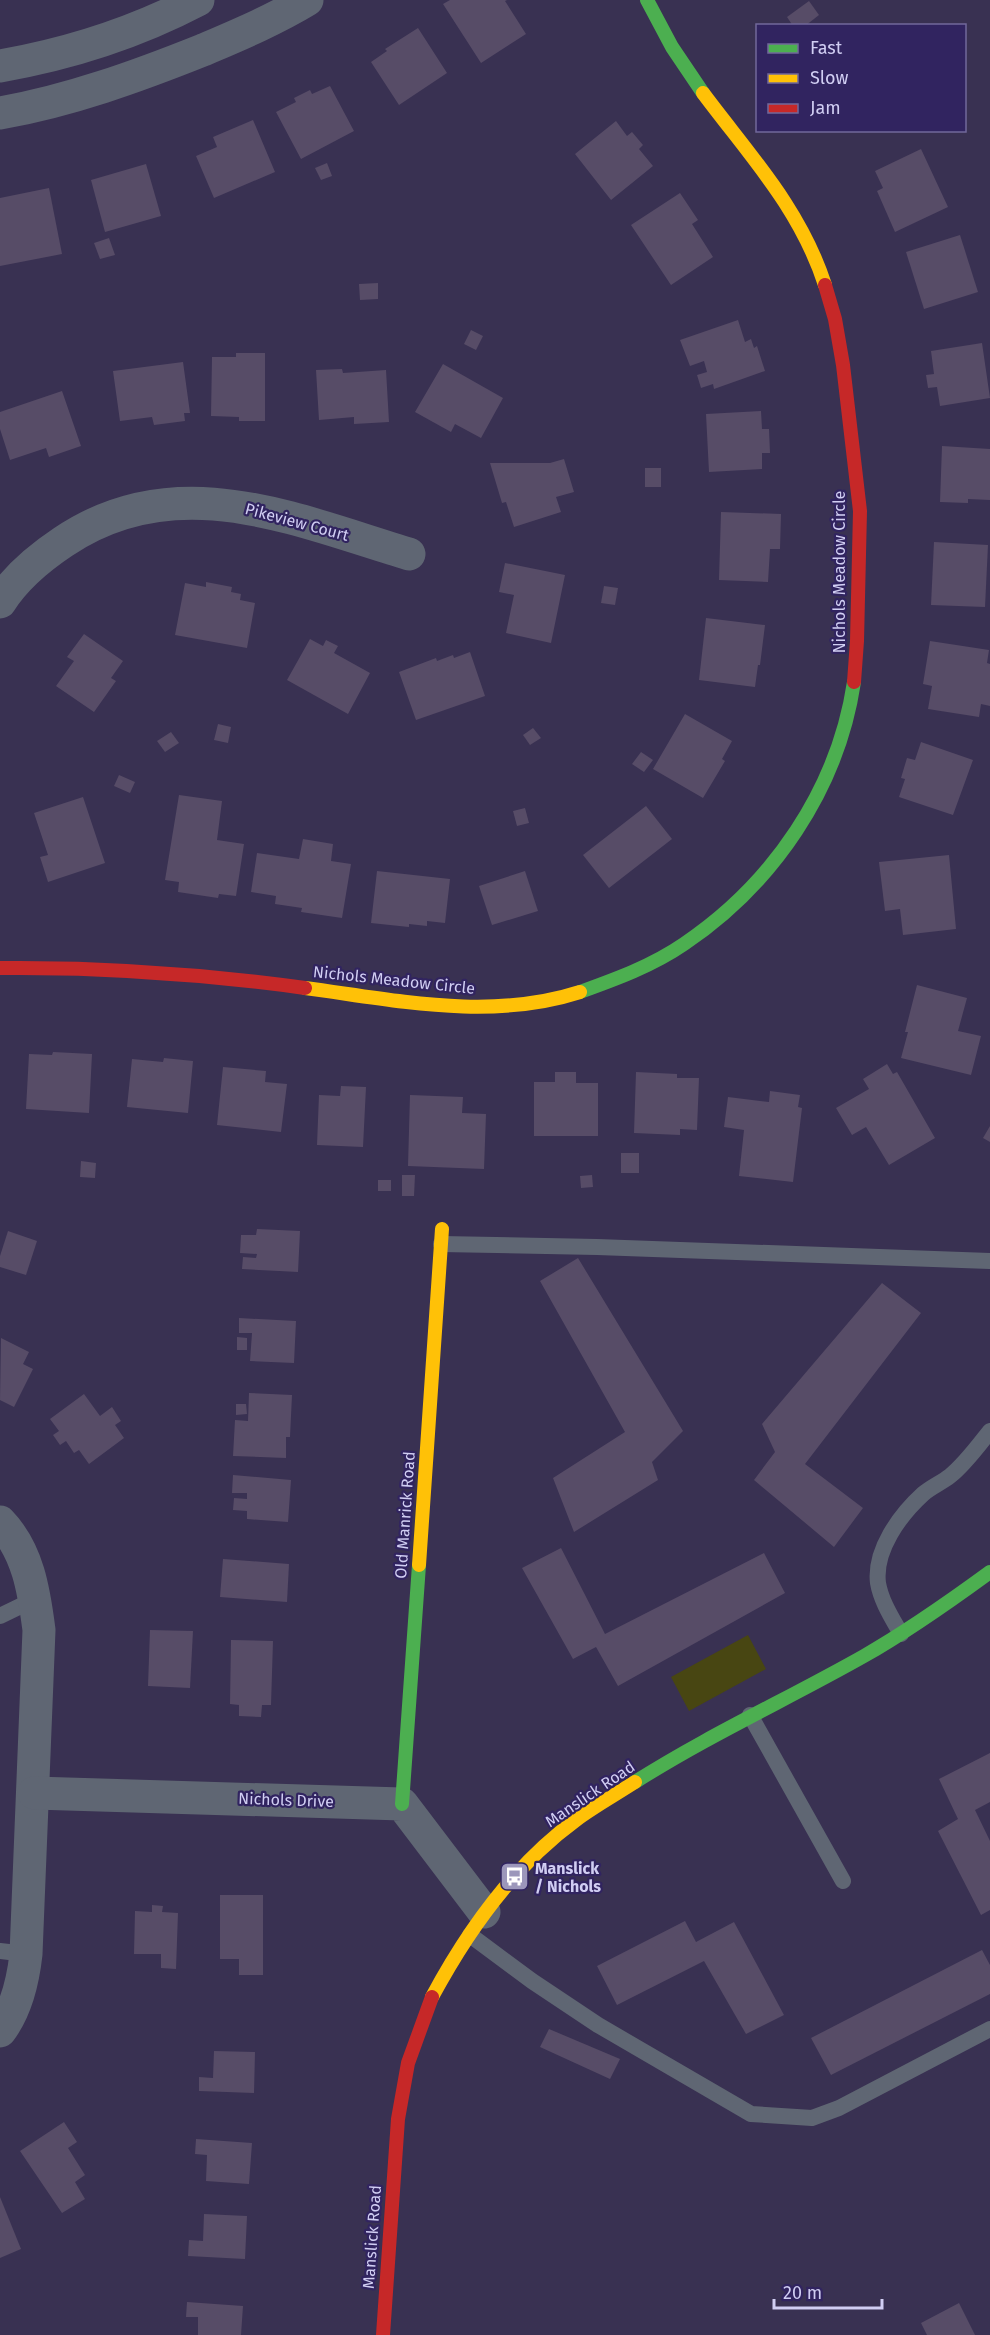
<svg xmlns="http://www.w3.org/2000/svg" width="990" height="2335" font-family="'Fira Sans',sans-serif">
<rect width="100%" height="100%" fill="#393152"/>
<!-- green -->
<polygon fill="#484612" points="748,1635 766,1669 689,1711 671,1677"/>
<!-- building -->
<g fill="#574c67">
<polygon points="450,0 507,0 505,1 526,34 481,63 443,4"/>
<polygon points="809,1 819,15 805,26 793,26 787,17"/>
<polygon points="418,28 447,73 399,105 371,62 387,51 385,49"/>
<polygon points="330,86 354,131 301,159 276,112 296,102 294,98 310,90 312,94"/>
<polygon points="253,120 275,172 214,198 196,156 217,147 213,137"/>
<polygon points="616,121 627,136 632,132 643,145 639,149 653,166 611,200 575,154"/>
<polygon points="921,149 948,207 895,232 877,191 883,188 875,171"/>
<polygon points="327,163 332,176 321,180 315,168"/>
<polygon points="146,164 161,216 105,232 91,180"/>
<polygon points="49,188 62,254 0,266 0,198"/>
<polygon points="680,193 698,220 692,224 713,257 671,285 631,225"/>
<polygon points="960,235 978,292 924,309 906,252"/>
<polygon points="109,238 115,255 100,259 94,243"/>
<polygon points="378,283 378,299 360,300 359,284"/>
<polygon points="738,320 745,342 751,339 754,348 757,346 765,371 714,389 713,384 701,388 697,375 707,372 704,361 690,366 680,340"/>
<polygon points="471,330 483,336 476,350 464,344"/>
<polygon points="982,343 990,398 940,406 937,387 928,388 926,375 934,374 931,351"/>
<polygon points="236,353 265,353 265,421 239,421 239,417 211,416 212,357 236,357"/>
<polygon points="183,362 190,413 184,413 185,421 154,425 152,417 120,421 113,371"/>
<polygon points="443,364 503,398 481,438 455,424 451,432 415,412"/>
<polygon points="342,369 343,373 386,370 389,422 354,424 354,417 319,420 316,370"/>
<polygon points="62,391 81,446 49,457 46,448 10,460 0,429 0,412"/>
<polygon points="761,411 762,429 769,429 770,453 762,453 762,469 709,472 706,414"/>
<polygon points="942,446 990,449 990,500 968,499 968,503 940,502"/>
<polygon points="564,459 574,492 556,497 561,512 514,527 506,502 502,503 490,463 550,463"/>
<rect x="645" y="468" width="16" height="19"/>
<polygon points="721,512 781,514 780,549 770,549 768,582 719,580"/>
<polygon points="934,542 988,545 985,607 931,605"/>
<polygon points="505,563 565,575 551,643 506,633 514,595 499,592"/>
<polygon points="206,582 232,587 231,592 241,594 240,600 255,603 247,648 175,635 185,583 206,587"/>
<polygon points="604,586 618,588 615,605 601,603"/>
<polygon points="706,618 765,625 760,665 758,665 755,687 699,680"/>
<polygon points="84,634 123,661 111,678 116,681 94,712 56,686 74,661 67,657"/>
<polygon points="310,639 323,646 326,640 338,646 334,653 370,673 348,714 287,680"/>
<polygon points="930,641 989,650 987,663 990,664 990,706 981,704 979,717 928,709 932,686 923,684"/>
<polygon points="470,652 485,696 416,720 399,672 436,658 437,661 453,655 454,658"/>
<polygon points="685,714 732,741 722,759 725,761 703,798 653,769"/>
<polygon points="218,724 231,727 228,743 214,740"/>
<polygon points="533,728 541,738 530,745 523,735"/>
<polygon points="171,732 179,743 165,752 157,741"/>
<polygon points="921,742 973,760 953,815 899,797 905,779 901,778 907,758 915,760"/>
<polygon points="641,752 653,760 644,772 632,764"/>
<polygon points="119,775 135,782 130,793 114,786"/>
<polygon points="179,795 222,801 217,840 244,844 236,896 219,894 218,898 178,892 179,882 165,880"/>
<polygon points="83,797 105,863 48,882 40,857 48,855 34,813"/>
<polygon points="646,806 672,839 609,888 583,855"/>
<polygon points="525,808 529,823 517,826 513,811"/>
<polygon points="303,839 333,844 331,861 351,864 342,918 301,912 302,908 275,904 276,896 251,892 257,853 299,859"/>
<polygon points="949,855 956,929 903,935 900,909 885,911 879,862"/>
<polygon points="377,871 450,879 445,923 427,921 427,926 409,924 409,927 371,923"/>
<polygon points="525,871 538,911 492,925 479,886"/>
<polygon points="917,985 967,998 958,1031 981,1036 971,1075 901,1058 908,1032 905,1032"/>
<polygon points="53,1052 92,1054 89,1113 26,1109 29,1054 52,1055"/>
<polygon points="164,1058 193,1061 188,1113 127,1107 132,1059 163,1062"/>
<polygon points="887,1064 893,1074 897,1072 935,1138 889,1165 866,1127 852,1135 836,1108 869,1089 863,1079"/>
<polygon points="223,1067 266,1071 265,1082 287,1084 281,1132 217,1125"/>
<polygon points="555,1072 576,1072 576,1083 598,1083 598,1136 534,1136 534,1082 555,1082"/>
<polygon points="636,1072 677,1074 677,1078 699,1078 697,1130 680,1129 680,1135 634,1133"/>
<polygon points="341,1086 366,1087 363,1147 317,1145 319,1095 340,1096"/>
<polygon points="770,1091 800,1095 798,1107 802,1108 793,1182 739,1176 744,1130 724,1127 728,1097 769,1102"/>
<polygon points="410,1095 463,1097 462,1113 486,1114 484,1169 408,1166"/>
<polygon points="990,1126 990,1142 983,1138"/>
<rect x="621" y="1153" width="18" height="20"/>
<polygon points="81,1161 96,1163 95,1178 80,1177"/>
<polygon points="402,1175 415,1175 414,1196 402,1196"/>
<polygon points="592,1175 593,1187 581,1188 580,1176"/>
<rect x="378" y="1180" width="13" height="11"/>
<polygon points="257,1229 300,1231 298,1272 242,1269 243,1257 256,1258 257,1254 240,1253 241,1235 256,1235"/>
<polygon points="8,1231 37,1241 26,1275 0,1267 0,1256"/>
<polygon points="578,1258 683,1431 652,1462 658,1480 574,1532 553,1478 625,1432 540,1281"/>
<polygon points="882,1283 921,1313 805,1464 863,1508 834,1547 754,1480 775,1452 762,1424"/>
<polygon points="239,1318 296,1321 294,1363 250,1361 252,1333 239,1333"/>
<polygon points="237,1337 247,1338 247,1350 237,1350"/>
<polygon points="1,1338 29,1352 23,1364 33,1369 14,1407 0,1400"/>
<polygon points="249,1393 292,1395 290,1437 286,1437 286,1458 233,1456 235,1420 248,1421"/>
<polygon points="84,1394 100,1416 112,1407 121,1421 115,1425 124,1438 89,1464 79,1450 74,1453 66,1441 60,1445 53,1435 59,1431 50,1419"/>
<polygon points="236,1404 246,1404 247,1414 236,1415"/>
<polygon points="233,1475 291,1480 288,1522 247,1519 247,1511 233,1510 234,1498 247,1499 247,1493 232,1493"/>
<polygon points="561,1548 605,1634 764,1553 785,1593 618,1686 596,1647 573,1659 522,1568"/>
<polygon points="223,1559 289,1564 287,1602 220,1597"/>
<polygon points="150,1630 193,1631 190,1688 148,1686"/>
<polygon points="231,1640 273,1641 271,1705 262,1705 261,1717 239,1716 239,1705 230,1704"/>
<polygon points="990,1753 990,1802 975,1810 990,1841 990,1910 981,1915 938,1831 958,1819 939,1779"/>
<polygon points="220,1895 263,1895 263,1975 239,1975 239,1959 220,1959"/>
<polygon points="152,1905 163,1906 162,1912 178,1913 176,1969 161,1968 161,1954 134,1954 135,1911 152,1912"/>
<polygon points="685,1921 696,1942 734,1922 784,2015 746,2034 704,1961 617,2005 597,1966"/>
<polygon points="982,1950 990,1965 990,1994 831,2075 811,2038"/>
<polygon points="549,2029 620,2059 610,2079 540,2047"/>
<polygon points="214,2051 255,2052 254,2093 199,2091 199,2077 213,2078"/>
<polygon points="64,2122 77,2142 68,2148 85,2175 75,2182 85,2199 62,2213 20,2151"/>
<polygon points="196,2139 252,2143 249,2184 206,2181 207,2155 195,2154"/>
<polygon points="0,2197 21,2249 0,2258"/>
<polygon points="204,2214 247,2216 245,2259 188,2256 189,2240 203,2241"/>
<polygon points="187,2302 243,2306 241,2335 198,2335 198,2317 186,2317"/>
<polygon points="959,2303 975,2335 927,2335 921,2323"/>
</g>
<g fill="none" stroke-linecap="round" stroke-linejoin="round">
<!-- lane -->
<g stroke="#5f6673" stroke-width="16">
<polyline points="441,1244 597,1247 990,1261"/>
<polyline points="0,1616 35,1599"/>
<path d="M901,1634C892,1618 881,1601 878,1583C874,1550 900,1515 923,1494C931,1487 941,1483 950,1476C965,1464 978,1446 990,1431"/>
<polyline points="750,1715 843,1881"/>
<polyline points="470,1935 532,1981 598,2025 751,2114 812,2118 839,2108 990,2029"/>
<polyline points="0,1951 26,1954"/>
</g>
<!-- street -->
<g stroke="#5f6673" stroke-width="33">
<path d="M0,66C69,54 135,33 198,0"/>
<path d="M0,113C69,101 138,76 203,50C238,35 274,20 307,0"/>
<path d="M0,602C16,577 39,558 63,542C175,466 293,519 409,554"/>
<path d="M0,1522C28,1551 34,1591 39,1630L26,1954C23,1981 16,2010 0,2031"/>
<polyline points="34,1793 402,1804 484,1912"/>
</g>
<!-- fast -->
<g stroke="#4caf50" stroke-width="14">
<polyline points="647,0 672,47 703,93"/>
<path d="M580,992C616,979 652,966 684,944C773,884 838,789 854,682"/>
<path d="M635,1782C709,1735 788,1699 864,1656C908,1631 949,1602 990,1572"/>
<polyline points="402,1804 419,1565"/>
</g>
<!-- slow -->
<g stroke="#ffc107" stroke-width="14">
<path d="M703,93C750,156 800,208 825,285"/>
<path d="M305,988C396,1000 490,1021 580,992"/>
<polyline points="419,1565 442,1229"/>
<path d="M432,1997C468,1930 514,1865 576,1820C595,1806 615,1795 635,1782"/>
</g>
<!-- jam -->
<g stroke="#c62828" stroke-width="14">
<polyline points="825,285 835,319 843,365 860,511 857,641 854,682"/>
<path d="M0,968C102,967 204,974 305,988"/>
<polyline points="383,2335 398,2119 408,2063 432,1997"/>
</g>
</g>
<!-- icons -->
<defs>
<symbol id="bus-square" viewBox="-11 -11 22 22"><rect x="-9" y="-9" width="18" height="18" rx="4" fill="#9c97bb" stroke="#312460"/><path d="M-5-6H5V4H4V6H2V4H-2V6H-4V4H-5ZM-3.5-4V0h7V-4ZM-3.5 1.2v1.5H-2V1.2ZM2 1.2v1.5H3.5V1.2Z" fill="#fff"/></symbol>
</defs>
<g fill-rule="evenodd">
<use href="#bus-square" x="498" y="1860" width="33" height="33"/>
</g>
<g text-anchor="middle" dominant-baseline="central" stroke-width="4.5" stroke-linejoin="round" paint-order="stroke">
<!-- street labels -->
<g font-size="16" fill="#d1cef3" stroke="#312460">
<text transform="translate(297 522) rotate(15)">Pikeview Court</text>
<text transform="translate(839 572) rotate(-90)">Nichols Meadow Circle</text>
<text transform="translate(394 980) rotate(6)">Nichols Meadow Circle</text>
<text transform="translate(405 1515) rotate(-86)">Old Manrick Road</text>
<text transform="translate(590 1794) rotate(-34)">Manslick Road</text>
<text transform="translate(286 1800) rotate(2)">Nichols Drive</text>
<text transform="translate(372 2237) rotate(-86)">Manslick Road</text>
</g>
<!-- poi labels -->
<g font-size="16" font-weight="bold" fill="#d1cef3" stroke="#312460" text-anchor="start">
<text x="535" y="1868">Manslick<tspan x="535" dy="18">/ Nichols</tspan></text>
</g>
</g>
<!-- legend -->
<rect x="756" y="24" width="210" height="108" fill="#312460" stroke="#71689b" stroke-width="1.5"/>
<rect x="768" y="44" width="30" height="9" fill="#4caf50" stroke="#71689b" stroke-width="1.5"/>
<text x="810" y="54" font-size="18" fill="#d1cef3">Fast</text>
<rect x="768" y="74" width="30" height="9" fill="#ffc107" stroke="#71689b" stroke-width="1.5"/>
<text x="810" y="84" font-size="18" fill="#d1cef3">Slow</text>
<rect x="768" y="104" width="30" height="9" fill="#c62828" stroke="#71689b" stroke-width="1.5"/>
<text x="810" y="114" font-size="18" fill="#d1cef3">Jam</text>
<!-- scale -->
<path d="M774 2299v9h108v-9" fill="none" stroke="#d1cef3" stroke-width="3"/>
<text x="783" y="2299" font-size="18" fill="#d1cef3" stroke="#312460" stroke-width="4.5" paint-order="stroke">20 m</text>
</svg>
